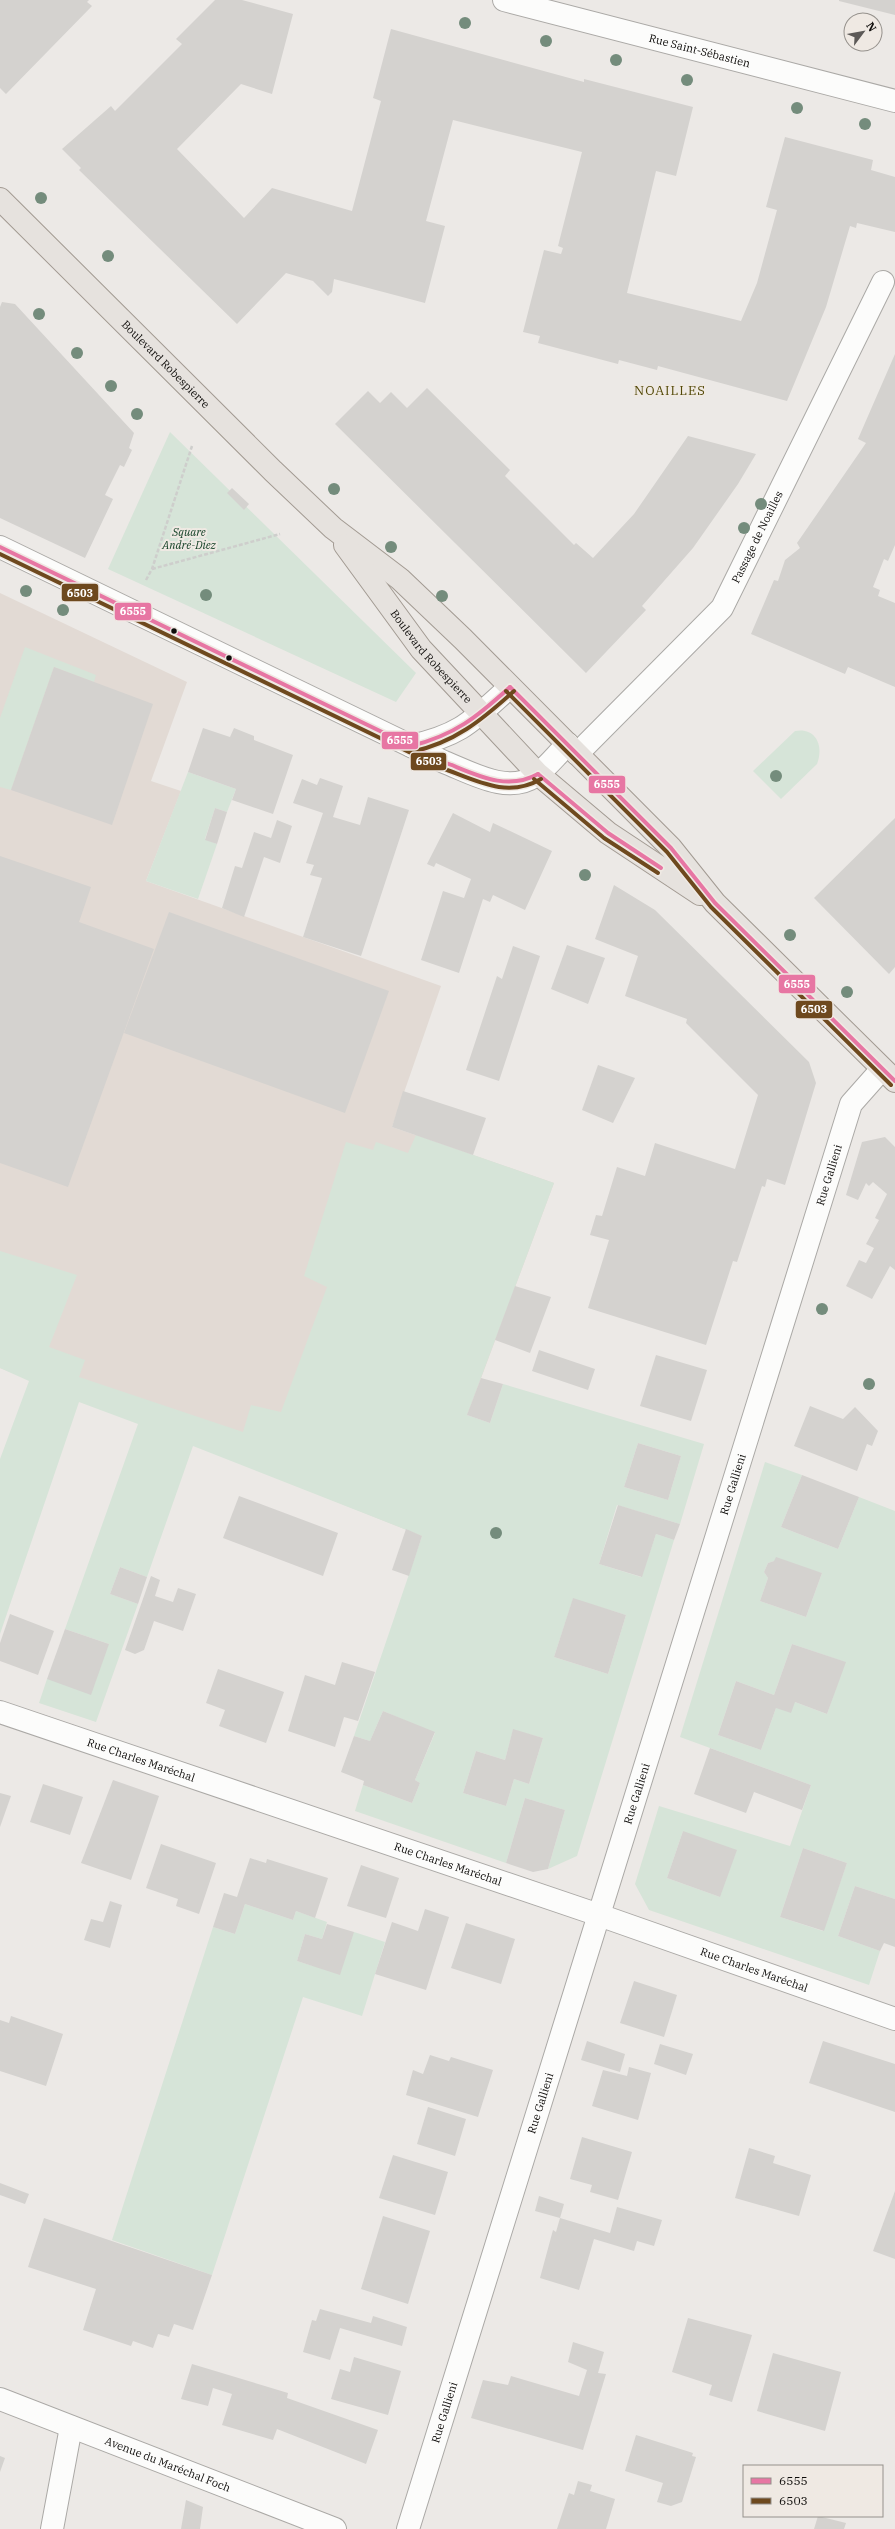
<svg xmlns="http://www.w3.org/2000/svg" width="895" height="2529" font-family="'IBM Plex Serif',serif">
<rect width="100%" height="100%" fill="#ece9e6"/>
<!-- built -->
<polygon fill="#e2dad4" points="0,593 187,682 151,781 181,791 146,881 441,986 392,1127 554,1183 422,1536 0,1368"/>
<!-- green -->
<g fill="#d6e4d8" fill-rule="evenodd">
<polygon points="170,432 416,673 396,702 108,569"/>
<polygon points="25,647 96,675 94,682 54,667 11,790 0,787 0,718"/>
<path d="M795,731C816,727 824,746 817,764L781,799L753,771Z"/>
<polygon points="188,772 236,789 227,812 215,808 205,839 217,844 198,899 146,881"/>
<path d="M416,1135L554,1183L467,1415L490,1423L503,1384L704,1444L680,1524L617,1505L599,1564L641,1577L656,1534L674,1540L577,1856L548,1869L565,1810L525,1798L506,1863L355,1811L363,1785L412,1803L420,1783L415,1780L435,1733L383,1711L370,1741L354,1736L422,1536L193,1446L147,1577L120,1567L110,1594L138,1604L96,1722L39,1703L47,1679L109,1644L65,1629L138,1424L79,1402L0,1634V1459L29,1381L0,1368V1251L77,1275L49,1347L85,1360L79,1377L243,1432L251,1405L281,1412L327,1287L304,1276L346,1142L373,1150L376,1142L408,1153ZM638,1443L681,1456L668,1500L624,1487ZM573,1599L626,1615L608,1674L554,1657ZM513,1730L543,1738L529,1784L514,1779L506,1806L463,1793L476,1751L505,1760Z"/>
<path d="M765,1462L802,1475L781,1527L838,1549L859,1497L895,1511V1899L855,1886L838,1936L880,1951L869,1985L649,1910L635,1884L659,1806L790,1846L811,1785L680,1737ZM774,1561L822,1573L806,1617L760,1601L768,1578L764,1572L768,1563ZM792,1644L845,1662L827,1714L795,1702L776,1708L761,1750L718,1735L736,1681L774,1695ZM683,1831L720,1897L667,1878ZM803,1848L847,1863L823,1931L780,1917Z"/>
<polygon points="245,1904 293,1920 296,1911 327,1922 322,1939 305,1934 297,1961 313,1966 354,1932 385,1942 362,2016 303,1997 212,2275 112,2240 213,1927 235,1934"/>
</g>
<!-- building -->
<g fill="#d4d2cf">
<polygon points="0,0 89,0 87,2 92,6 6,94 0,88"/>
<polygon points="215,0 242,0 293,14 272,94 241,84 177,149 244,218 272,188 352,211 381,101 373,98 391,29 584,82 584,79 693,107 676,176 656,171 627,293 741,321 757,283 777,210 766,207 785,137 873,160 871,170 895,177 895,232 857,223 856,228 850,226 826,307 787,401 658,366 657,370 619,360 618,364 538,343 540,336 523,332 544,250 561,254 563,248 558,246 582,152 453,120 426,221 445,226 425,303 334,279 332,292 328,296 313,281 286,273 237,324 79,170 81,168 62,149 111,106 115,111 182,44 176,39"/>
<polygon points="839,0 895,0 895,15 839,1"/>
<polygon points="2,302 15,304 134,433 129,448 132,450 124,467 120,465 105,495 113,499 85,558 0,518 0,307"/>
<polygon points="895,354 895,545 888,561 884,559 873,587 880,590 878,596 895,603 895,687 848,667 845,674 751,634 774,580 778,581 785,560 800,548 797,543 866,443 858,439"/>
<polygon points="427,388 510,470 505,476 574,545 576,543 593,558 634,514 688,436 756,454 738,484 693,548 642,606 646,610 586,673 335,424 368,391 380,403 391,392 407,408"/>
<polygon points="232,488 249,504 244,510 227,493"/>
<polygon points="54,667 153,704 112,825 11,790"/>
<polygon points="203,728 230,737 234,728 254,736 254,740 293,755 273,814 232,800 236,789 188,772"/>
<polygon points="320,778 343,786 333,817 360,825 368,797 409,810 361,956 303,937 322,878 310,875 314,865 306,863 323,813 293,803 302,779 317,785"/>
<polygon points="215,808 227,812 217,844 205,840"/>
<polygon points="453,813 490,832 493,823 552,851 525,910 493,895 490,902 483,899 459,973 421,960 443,891 464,898 471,879 436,863 434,867 427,864"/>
<polygon points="895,818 895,967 889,974 814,898"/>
<polygon points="277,820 292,826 280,863 264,857 244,917 222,908 235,866 242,868 254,832 271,838"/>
<polygon points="0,856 91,887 79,922 154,949 68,1187 0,1163"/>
<polygon points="614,885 655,910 809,1062 816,1083 785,1185 767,1179 765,1187 762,1186 737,1262 733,1261 706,1345 588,1308 609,1240 590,1235 596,1215 602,1216 617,1167 645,1176 655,1143 735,1169 758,1095 686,1023 687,1019 625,996 638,956 595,939"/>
<polygon points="169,912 389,991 345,1113 124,1033"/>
<polygon points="567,945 605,958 588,1004 551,989"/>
<polygon points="513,946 540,956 499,1081 466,1070 497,976 502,979"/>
<polygon points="598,1065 635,1078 613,1123 582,1110"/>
<polygon points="403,1091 486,1118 473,1155 392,1127"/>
<polygon points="885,1137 895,1147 895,1270 890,1266 872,1299 846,1286 859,1260 866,1263 874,1248 866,1244 879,1220 875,1218 887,1194 873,1182 869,1186 866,1183 858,1200 846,1195 862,1142"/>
<polygon points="515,1286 551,1297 530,1353 495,1340"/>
<polygon points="539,1350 595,1369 588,1390 532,1371"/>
<polygon points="656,1355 707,1370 691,1421 640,1406"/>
<polygon points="481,1378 503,1384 490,1423 467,1415"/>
<polygon points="810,1406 843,1419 855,1407 878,1431 872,1446 867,1444 857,1471 794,1446"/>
<polygon points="638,1443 681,1456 668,1500 624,1487"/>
<polygon points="802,1475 859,1497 838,1549 781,1527"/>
<polygon points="239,1496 338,1533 323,1576 223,1538"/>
<polygon points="618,1505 680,1524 674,1540 656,1534 642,1577 599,1564"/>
<polygon points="406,1529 422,1536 409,1576 392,1570"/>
<polygon points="776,1557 822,1573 806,1617 760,1601 768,1578 764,1572 768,1563 774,1561"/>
<polygon points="120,1567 147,1577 138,1604 110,1594"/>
<polygon points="151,1576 160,1580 155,1596 173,1602 178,1588 196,1594 183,1631 154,1621 144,1650 135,1654 125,1650"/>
<polygon points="573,1598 626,1615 608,1674 554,1657"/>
<polygon points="10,1614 54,1631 38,1675 0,1661 0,1643"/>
<polygon points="65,1629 109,1644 91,1695 47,1679"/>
<polygon points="792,1644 846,1662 827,1714 795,1702 791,1713 776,1708 761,1750 718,1735 736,1681 774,1695"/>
<polygon points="342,1662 375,1672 358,1721 344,1717 335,1747 288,1731 305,1675 335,1685"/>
<polygon points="218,1669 284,1692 266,1743 219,1726 225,1710 206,1703"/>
<polygon points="383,1711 435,1732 415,1780 420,1783 412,1803 363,1785 364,1781 341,1772 354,1736 370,1741"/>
<polygon points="513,1729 543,1738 529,1784 514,1779 506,1806 463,1793 476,1751 505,1760"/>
<polygon points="710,1748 811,1785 802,1810 754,1792 746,1813 694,1794"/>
<polygon points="113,1780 159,1796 131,1880 81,1863"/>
<polygon points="43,1784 83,1797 70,1835 30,1822"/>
<polygon points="0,1793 11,1796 0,1827"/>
<polygon points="525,1798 565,1810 548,1869 533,1872 506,1863"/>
<polygon points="683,1831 737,1850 720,1897 667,1878"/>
<polygon points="161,1844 216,1863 199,1914 176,1906 178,1899 146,1888"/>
<polygon points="803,1848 847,1863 824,1931 780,1917"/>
<polygon points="250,1858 266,1863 267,1859 328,1878 315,1918 296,1911 293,1920 245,1904 235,1934 213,1927 224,1893 237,1897"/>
<polygon points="361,1865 399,1878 386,1918 347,1906"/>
<polygon points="855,1886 895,1899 895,1947 884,1943 880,1951 838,1936"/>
<polygon points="110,1901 122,1905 110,1948 84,1940 91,1919 103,1922"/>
<polygon points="425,1909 449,1917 426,1990 375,1974 392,1922 418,1931"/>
<polygon points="466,1923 515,1939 501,1984 451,1968"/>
<polygon points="327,1924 354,1932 340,1975 297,1961 305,1934 322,1939"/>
<polygon points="634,1981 677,1995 664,2037 620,2023"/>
<polygon points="11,2016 63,2034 46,2086 0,2071 0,2020 9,2023"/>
<polygon points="587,2041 625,2054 620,2072 581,2060"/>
<polygon points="823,2041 895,2064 895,2112 809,2083"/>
<polygon points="660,2044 693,2054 686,2075 654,2064"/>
<polygon points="430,2055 449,2061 451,2057 493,2070 478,2117 406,2095 413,2070 423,2074"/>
<polygon points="629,2067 651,2073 638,2120 592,2106 603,2070 627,2076"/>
<polygon points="428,2107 466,2119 455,2156 417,2144"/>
<polygon points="582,2137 632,2152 618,2200 590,2192 592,2185 570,2179"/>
<polygon points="749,2148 775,2156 773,2163 811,2175 799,2216 735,2198"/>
<polygon points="393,2155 448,2172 435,2215 379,2198"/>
<polygon points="0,2183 29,2194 25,2204 0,2195"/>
<polygon points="895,2191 895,2259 873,2251"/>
<polygon points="539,2196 564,2204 560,2218 610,2233 617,2207 662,2220 654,2246 637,2241 634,2251 594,2239 579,2290 540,2278 553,2230 556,2232 560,2218 535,2211"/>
<polygon points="383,2216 430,2231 408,2304 361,2289"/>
<polygon points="44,2218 212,2275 193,2330 174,2324 169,2337 158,2334 153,2348 133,2341 131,2346 83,2330 96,2289 28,2267"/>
<polygon points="320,2309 371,2323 373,2316 407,2327 402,2346 340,2328 330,2360 303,2352 312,2320 316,2321"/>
<polygon points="688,2318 752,2335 732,2402 709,2395 712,2385 672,2372"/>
<polygon points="573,2342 604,2352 598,2373 606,2374 583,2450 471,2418 483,2380 508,2385 511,2376 579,2396 587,2370 568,2362"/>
<polygon points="773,2353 841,2372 825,2431 757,2411"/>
<polygon points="354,2357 401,2371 388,2415 331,2399 340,2369 350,2372"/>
<polygon points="192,2364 288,2393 287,2398 378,2430 366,2464 277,2429 273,2440 222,2425 232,2394 213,2388 208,2406 181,2399"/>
<polygon points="636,2435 693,2453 692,2456 696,2457 682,2502 671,2506 657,2502 663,2483 625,2471"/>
<polygon points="0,2456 5,2458 0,2472"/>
<polygon points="578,2481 592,2485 590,2491 615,2499 606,2529 557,2529 569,2493 574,2495"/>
<polygon points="186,2500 203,2507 200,2529 181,2529"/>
<polygon points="818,2516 846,2523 844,2529 814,2529"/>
</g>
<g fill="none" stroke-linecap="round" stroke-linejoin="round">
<defs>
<g id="minor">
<path id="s1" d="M504,0L895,101"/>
<path d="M0,547L444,762C470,772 508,795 535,776C547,768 557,754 568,744"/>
<path d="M411,746C462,735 473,720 510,687"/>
<path id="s2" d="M577,754L722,608L883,282"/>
<path id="s3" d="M0,1712L599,1915L895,2019"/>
<path id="s4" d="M0,2399L335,2529"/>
<polyline points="52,2529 71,2427"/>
<path id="s5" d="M408,2529L851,1104L882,1069"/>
</g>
<g id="major">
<path id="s6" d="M0,199L273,471L333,528L400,579L463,639L671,848L715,903L895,1081"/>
<path id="s7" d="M345,545L421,649L538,774L608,833L700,894"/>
</g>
</defs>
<!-- minor casing -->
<use href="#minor" stroke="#aba9a6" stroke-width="24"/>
<!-- major casing -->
<use href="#major" stroke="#a29a92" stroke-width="24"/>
<!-- path -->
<g stroke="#cececc" stroke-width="2.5" stroke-dasharray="4 2" stroke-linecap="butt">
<polyline points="152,569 280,534"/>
<polyline points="146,580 152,569 192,446"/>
</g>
<!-- minor -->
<use href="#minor" stroke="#fcfcfb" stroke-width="22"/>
<!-- major -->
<use href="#major" stroke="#e6e2de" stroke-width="22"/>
<defs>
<g id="bus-1">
<path d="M0,547L444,762C475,774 506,792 538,774"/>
<polyline points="510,687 671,848 715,903 895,1081"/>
<path d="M395,738L411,746C455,735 477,717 510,687"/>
<polyline points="538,774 608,833 661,868"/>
</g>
<g id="bus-2">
<path d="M0,554L442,768C475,780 507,799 541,779"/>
<polyline points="506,691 667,852 711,907 891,1085"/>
<path d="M392,743L411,752C454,743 482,720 514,691"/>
<polyline points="534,779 604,838 658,873"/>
</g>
</defs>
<!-- bus-1 casing -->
<use href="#bus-1" stroke="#efe9e3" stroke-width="7"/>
<!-- bus-2 casing -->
<use href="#bus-2" stroke="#efe9e3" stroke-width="7"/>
<!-- bus-1 -->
<use href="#bus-1" stroke="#e776a3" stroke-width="4"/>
<!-- bus-2 -->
<use href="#bus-2" stroke="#6e491e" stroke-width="4"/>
</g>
<!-- trees -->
<g fill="#748c7c">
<circle cx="465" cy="23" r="6"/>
<circle cx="546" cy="41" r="6"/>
<circle cx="616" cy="60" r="6"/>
<circle cx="687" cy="80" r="6"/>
<circle cx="797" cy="108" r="6"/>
<circle cx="865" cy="124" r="6"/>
<circle cx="41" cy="198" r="6"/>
<circle cx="108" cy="256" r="6"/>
<circle cx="39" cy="314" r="6"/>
<circle cx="77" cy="353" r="6"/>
<circle cx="111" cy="386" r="6"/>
<circle cx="137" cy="414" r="6"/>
<circle cx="334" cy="489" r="6"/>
<circle cx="761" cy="504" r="6"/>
<circle cx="744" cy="528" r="6"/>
<circle cx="391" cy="547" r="6"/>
<circle cx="26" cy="591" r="6"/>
<circle cx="206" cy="595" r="6"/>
<circle cx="442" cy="596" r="6"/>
<circle cx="63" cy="610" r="6"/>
<circle cx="776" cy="776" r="6"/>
<circle cx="585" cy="875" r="6"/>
<circle cx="790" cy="935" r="6"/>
<circle cx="847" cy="992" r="6"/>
<circle cx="822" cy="1309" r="6"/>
<circle cx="869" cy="1384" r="6"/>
<circle cx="496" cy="1533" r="6"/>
</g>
<!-- markers -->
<g fill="#0e0c0a" stroke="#efe9e3" stroke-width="1.5">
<circle cx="174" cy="631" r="3.5"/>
<circle cx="229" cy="658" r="3.5"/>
</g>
<g text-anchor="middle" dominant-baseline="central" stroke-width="4" stroke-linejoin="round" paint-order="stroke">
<!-- street labels -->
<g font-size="11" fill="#0e0c0a" stroke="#efe9e3">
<text stroke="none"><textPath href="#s1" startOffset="202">Rue Saint-Sébastien</textPath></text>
<text stroke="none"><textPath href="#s6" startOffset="234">Boulevard Robespierre</textPath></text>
<text stroke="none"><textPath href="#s2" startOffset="285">Passage de Noailles</textPath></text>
<text stroke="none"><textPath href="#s7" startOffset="141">Boulevard Robespierre</textPath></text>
<text stroke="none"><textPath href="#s5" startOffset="1418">Rue Gallieni</textPath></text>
<text stroke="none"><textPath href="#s5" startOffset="1094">Rue Gallieni</textPath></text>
<text stroke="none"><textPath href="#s3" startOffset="149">Rue Charles Maréchal</textPath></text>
<text stroke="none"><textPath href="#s5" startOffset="770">Rue Gallieni</textPath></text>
<text stroke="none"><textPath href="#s3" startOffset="473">Rue Charles Maréchal</textPath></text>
<text stroke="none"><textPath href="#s3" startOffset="797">Rue Charles Maréchal</textPath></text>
<text stroke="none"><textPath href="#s5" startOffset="446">Rue Gallieni</textPath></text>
<text stroke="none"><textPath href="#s5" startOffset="122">Rue Gallieni</textPath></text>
<text stroke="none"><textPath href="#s4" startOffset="180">Avenue du Maréchal Foch</textPath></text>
</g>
<!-- park labels -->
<g font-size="11" font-style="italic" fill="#124025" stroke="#efe9e3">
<text x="189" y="532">Square<tspan x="189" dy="13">André-Diez</tspan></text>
</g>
<!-- quarter labels -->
<g font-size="13" letter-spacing="1" fill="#524806" stroke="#efe9e3">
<text x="670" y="390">NOAILLES</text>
</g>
</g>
<g stroke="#efe9e3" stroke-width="1.5">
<rect x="61" y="583" width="38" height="19" rx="4" fill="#6e491e"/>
<rect x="114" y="602" width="38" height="19" rx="4" fill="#e776a3"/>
<rect x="381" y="731" width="38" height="19" rx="4" fill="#e776a3"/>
<rect x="410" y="752" width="37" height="19" rx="4" fill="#6e491e"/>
<rect x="588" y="775" width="38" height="19" rx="4" fill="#e776a3"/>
<rect x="778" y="974" width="38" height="20" rx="4" fill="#e776a3"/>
<rect x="795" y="1000" width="38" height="19" rx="4" fill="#6e491e"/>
</g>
<g font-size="11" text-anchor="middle" font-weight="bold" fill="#fff">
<text x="80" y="597">6503</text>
<text x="133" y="615">6555</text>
<text x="400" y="744">6555</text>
<text x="429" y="765">6503</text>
<text x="607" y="788">6555</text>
<text x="797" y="988">6555</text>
<text x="814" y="1013">6503</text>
</g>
<!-- legend -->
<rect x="743" y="2465" width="140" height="52" fill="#efe9e3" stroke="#95918c"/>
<rect x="751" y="2478" width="20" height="6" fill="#e776a3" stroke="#95918c"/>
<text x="779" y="2485" font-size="12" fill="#0e0c0a">6555</text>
<rect x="751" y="2498" width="20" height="6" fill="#6e491e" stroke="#95918c"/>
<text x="779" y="2505" font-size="12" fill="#0e0c0a">6503</text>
<!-- north arrow -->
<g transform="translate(863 32) rotate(58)"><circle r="19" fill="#efe9e3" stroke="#95918c"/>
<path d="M0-3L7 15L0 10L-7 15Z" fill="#5c5957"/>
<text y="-6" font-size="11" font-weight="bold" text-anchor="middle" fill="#0e0c0a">N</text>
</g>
</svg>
